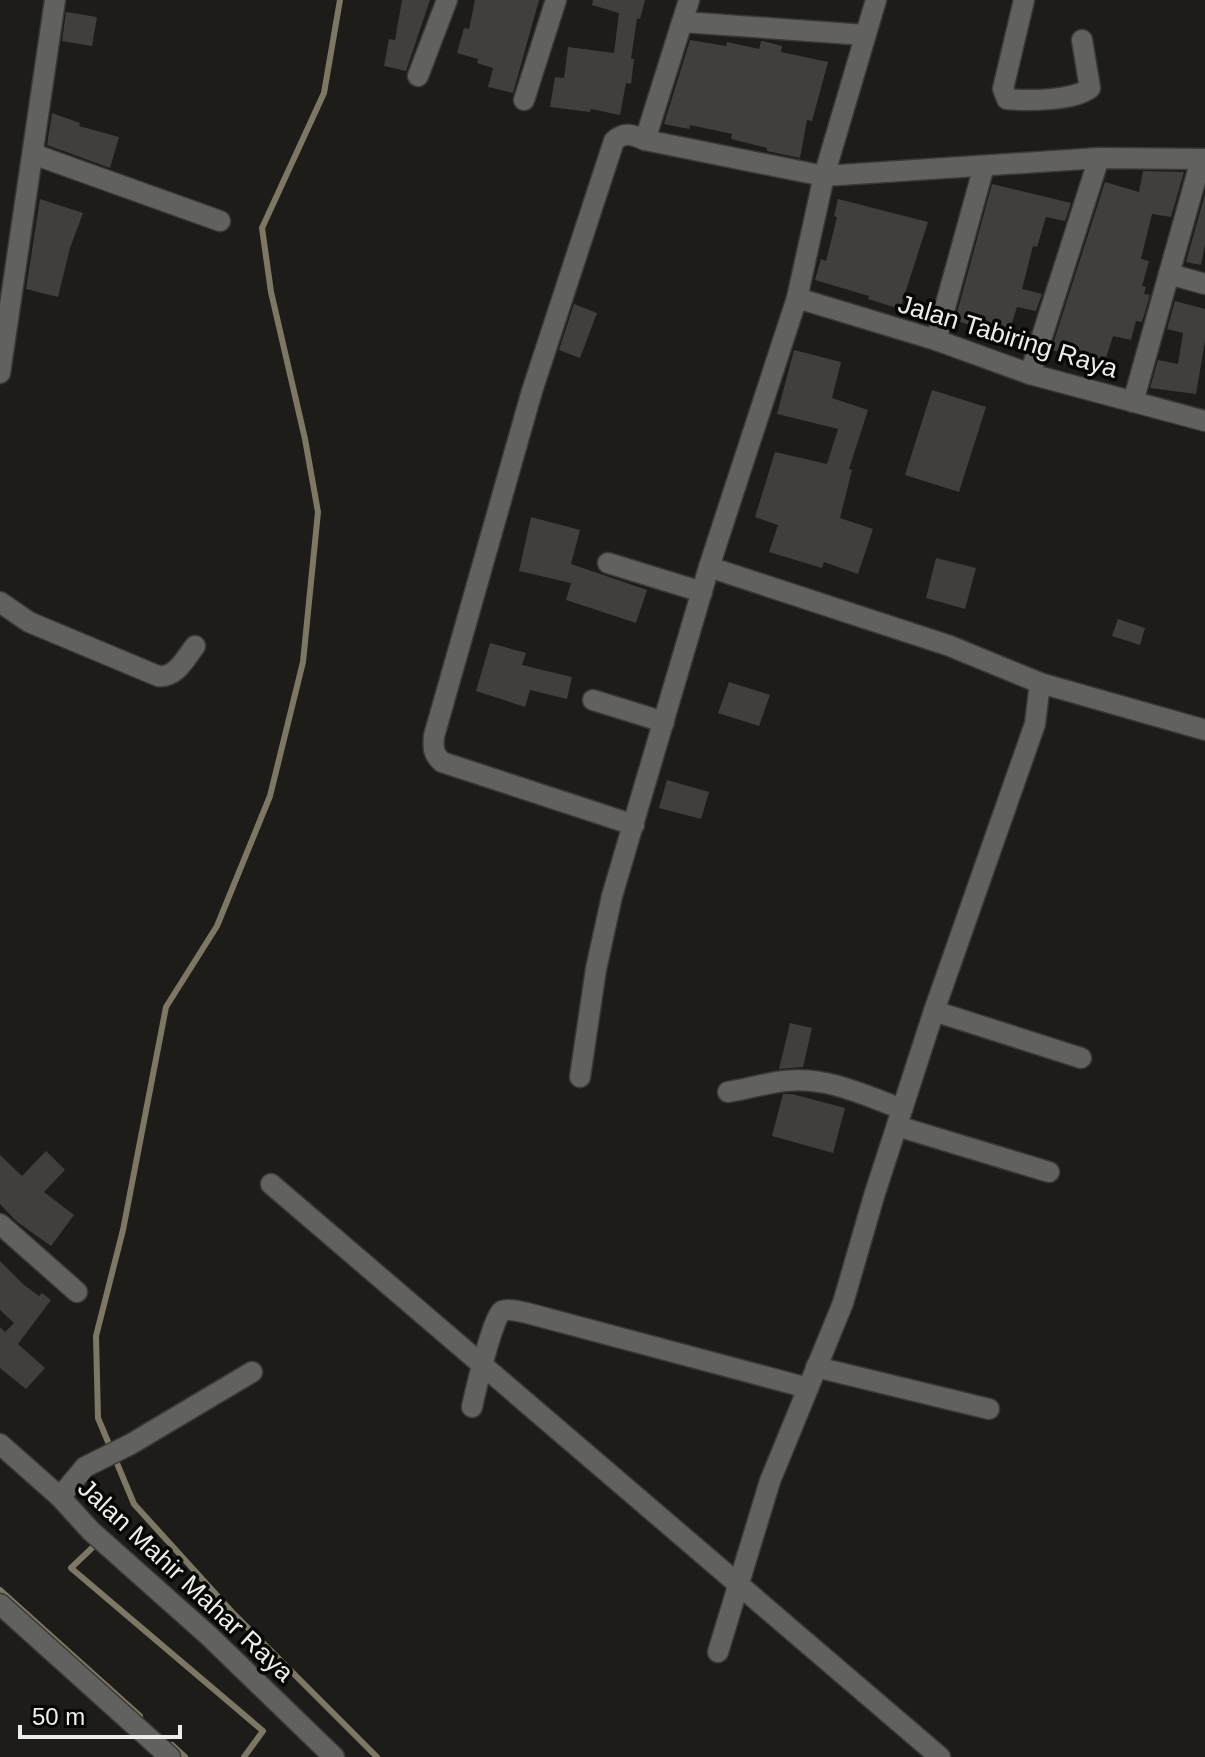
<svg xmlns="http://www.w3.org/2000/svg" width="1205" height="1757" font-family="Arial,sans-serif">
<rect width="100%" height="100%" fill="#1d1c19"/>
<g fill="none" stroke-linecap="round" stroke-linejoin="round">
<!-- stream -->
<g stroke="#7d7865" stroke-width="6">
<polyline points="340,0 324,93 262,228 271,292 305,439 318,512 303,662 270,796 217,926 166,1007 123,1230 96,1336 98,1418 134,1504 233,1613 377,1757"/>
<polyline points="93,1547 71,1568 263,1731 244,1757"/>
<polyline points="0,1590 140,1716"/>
<polyline points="172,1745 185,1757"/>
</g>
</g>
<!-- building -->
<g fill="#403f3c">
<polygon points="402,0 430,0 406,71 384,66 389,39 395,40"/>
<polygon points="475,0 539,0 513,93 488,87 493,68 477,63 478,59 457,53 464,28 469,29"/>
<polygon points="593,0 645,0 640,19 637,18 631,59 634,59 631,84 626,83 620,115 591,109 590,112 550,107 555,77 564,78 568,47 614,53 619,13 592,5"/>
<polygon points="66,12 97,17 92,46 62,41"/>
<polygon points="690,40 726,46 727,42 759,49 761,41 763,41 782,46 781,52 828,62 812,121 807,120 800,158 767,151 767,148 731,139 732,134 690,125 689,129 664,124"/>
<polygon points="52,113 80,123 79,126 119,137 110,168 47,145"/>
<polygon points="1143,171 1184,172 1171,217 1152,214 1141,259 1149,261 1142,286 1146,287 1144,294 1150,295 1142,322 1136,321 1131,340 1113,336 1103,367 1075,357 1076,355 1051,350 1105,182 1139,192"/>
<polygon points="992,184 1071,203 1065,221 1046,217 1037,247 1033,246 1022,289 1042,294 1036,311 1017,307 1007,338 955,320"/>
<polygon points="1205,194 1205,244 1201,265 1186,262"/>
<polygon points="40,199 83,213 70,248 58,297 26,289"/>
<polygon points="838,199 928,222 900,309 868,299 869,296 815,280 821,259 826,261 837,217 834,216"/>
<polygon points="1175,301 1205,309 1205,341 1196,394 1150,388 1158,360 1178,364 1183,333 1167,329"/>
<polygon points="574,304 597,313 580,358 559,350"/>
<polygon points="794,350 841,362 832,398 868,410 849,469 852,470 840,518 873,529 858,574 824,562 822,568 769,552 778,525 755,517 775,452 827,464 838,429 777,414"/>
<polygon points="932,390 986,407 959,492 905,475"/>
<polygon points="531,517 580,530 571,564 647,590 636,623 566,600 571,583 519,571"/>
<polygon points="936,558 976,568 965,609 926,598"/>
<polygon points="1118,619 1145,628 1140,645 1112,636"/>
<polygon points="490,643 526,653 522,665 572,677 567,699 530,690 525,707 476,691"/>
<polygon points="729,682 770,695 759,726 718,713"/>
<polygon points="667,780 709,792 701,819 659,808"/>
<polygon points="790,1023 812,1028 803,1067 779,1069"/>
<polygon points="783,1094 792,1094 845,1108 833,1153 772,1136"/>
<polygon points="46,1151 65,1170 44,1192 74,1215 51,1246 16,1221 0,1204 0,1155 22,1176"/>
<polygon points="0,1261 24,1285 39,1296 42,1293 51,1300 18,1344 45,1368 26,1389 0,1368 0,1327 5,1332 14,1323 0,1310"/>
</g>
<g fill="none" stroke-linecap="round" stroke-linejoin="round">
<defs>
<g id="minor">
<polyline points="689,0 645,140 824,176 1099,158 1205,159"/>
<path d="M1024,0L1003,89L1007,99C1028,101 1073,101 1090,88L1082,40"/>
<polyline points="683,22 865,35"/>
<polyline points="418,76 447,0"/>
<polyline points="524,100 556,0"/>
<polyline points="33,154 220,221"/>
<polyline points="1169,274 1205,284"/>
<polyline points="797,298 936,340 1030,374 1205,421"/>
<polyline points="936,340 984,166"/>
<polyline points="0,373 55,0"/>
<polyline points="1030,374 1099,158"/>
<polyline points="1133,402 1201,160"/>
<polyline points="608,563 702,592"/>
<polyline points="709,567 950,646 1040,683 1035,724 934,1011 874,1196 843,1303 770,1481 718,1652"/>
<path d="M0,602L29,622L158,676C176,678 185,659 195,646"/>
<polyline points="1040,683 1205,730"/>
<polyline points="593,700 664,722"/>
<path d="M634,825L442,762C433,754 433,748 434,736L532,391L614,141C625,131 633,135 645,140"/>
<polyline points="934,1011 1081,1058"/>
<polyline points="580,1077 596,969 612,896 709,567 797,298 824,176 876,0"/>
<path d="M728,1092C747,1089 766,1083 785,1081C826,1076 864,1095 902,1109"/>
<polyline points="897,1126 1049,1172"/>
<polyline points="271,1184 940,1757"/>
<polyline points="0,1224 77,1292"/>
<polyline points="816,1367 989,1409"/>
<path d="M472,1407C475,1393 493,1316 502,1311C509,1308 521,1312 527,1313L808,1388"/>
<polyline points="0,1444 60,1497 91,1531 209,1636 334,1757"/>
<polyline points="60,1497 85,1467 131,1444 252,1372"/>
<polyline points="0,1604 170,1757"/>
</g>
</defs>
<!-- minor casing -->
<use href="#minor" stroke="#3a3936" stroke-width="23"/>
<!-- minor -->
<use href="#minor" stroke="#61615f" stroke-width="20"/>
</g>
<g text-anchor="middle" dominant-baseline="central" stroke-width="7" stroke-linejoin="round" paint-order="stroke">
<!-- street labels -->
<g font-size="26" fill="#ededea" stroke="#070706">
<text transform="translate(1008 336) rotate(17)">Jalan Tabiring Raya</text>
<text transform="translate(186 1580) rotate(43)">Jalan Mahir Mahar Raya</text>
</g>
</g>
<!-- scale -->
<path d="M20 1725v12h160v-12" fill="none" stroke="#ededea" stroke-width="4"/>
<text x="32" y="1725" font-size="24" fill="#ededea" stroke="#070706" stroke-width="6" paint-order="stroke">50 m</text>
</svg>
